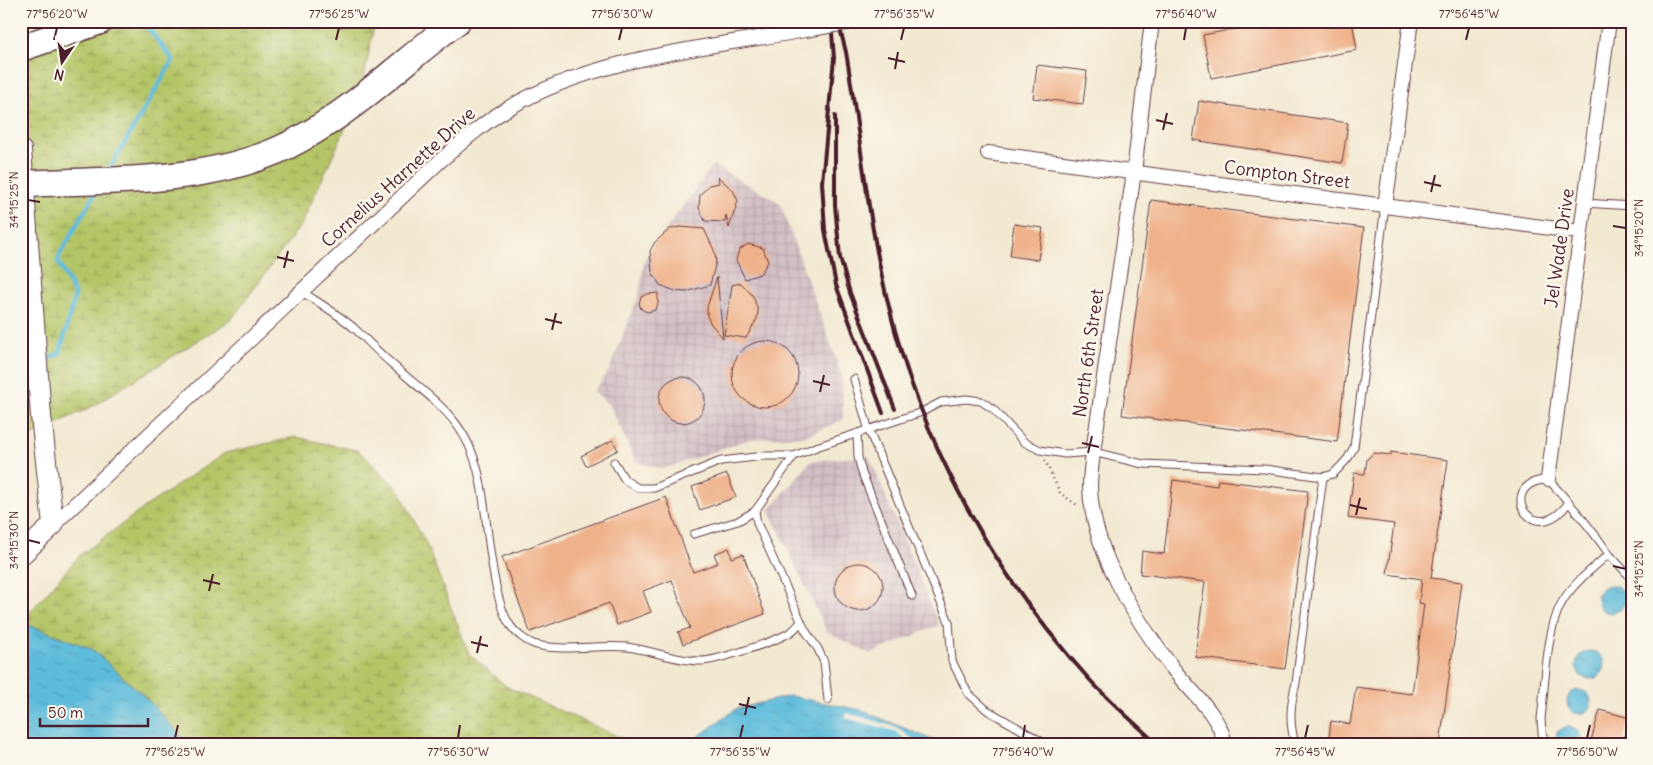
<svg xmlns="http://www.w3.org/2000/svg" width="1653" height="765" font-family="Delius,sans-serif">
<defs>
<pattern id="industrial-grid" width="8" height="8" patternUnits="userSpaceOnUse" patternTransform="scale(1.25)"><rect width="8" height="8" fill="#d2bec4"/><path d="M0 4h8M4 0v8" fill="none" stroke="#b6a3a9"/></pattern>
<pattern id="wetland-marsh" width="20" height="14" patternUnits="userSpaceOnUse" patternTransform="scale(1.25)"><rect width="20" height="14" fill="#b5c668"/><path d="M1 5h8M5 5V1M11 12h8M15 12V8" fill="none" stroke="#95a056"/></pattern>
<pattern id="water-ripples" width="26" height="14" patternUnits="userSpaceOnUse" patternTransform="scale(1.25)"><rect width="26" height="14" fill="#5dbcdb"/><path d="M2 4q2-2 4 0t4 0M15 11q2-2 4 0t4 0" fill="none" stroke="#4f98b2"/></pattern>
</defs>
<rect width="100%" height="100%" fill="#fbf7ec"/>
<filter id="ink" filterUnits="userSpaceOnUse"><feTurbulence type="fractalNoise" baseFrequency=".02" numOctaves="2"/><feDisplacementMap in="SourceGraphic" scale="10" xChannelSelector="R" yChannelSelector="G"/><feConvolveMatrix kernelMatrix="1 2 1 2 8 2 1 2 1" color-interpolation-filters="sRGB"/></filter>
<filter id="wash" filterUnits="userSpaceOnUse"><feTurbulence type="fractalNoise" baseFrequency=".0096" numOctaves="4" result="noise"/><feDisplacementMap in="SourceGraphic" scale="20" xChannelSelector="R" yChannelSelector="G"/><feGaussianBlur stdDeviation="1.12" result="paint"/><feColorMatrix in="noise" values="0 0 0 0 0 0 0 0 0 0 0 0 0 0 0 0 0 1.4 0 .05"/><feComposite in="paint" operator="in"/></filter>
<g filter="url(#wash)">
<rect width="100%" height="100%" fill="#f2e9d1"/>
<!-- industrial -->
<g fill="url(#industrial-grid)">
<polygon points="713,165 780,203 842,376 843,420 805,436 750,439 663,469 636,462 610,406 594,391 609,370 639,294 645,258"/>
<polygon points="869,456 939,625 870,654 827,632 769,510 811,461"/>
</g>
<!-- wetland -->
<g fill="url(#wetland-marsh)" stroke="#80724a">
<polygon points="66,21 375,21 361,94 301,225 231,320 93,406 21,441 21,54"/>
<polygon points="296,437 359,451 399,490 428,548 469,654 507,687 635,744 188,744 146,698 92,649 21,622 79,556 148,505 225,453"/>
</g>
<!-- water -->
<g fill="url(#water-ripples)" stroke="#546e83">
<circle cx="1611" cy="599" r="14"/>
<polygon points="21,622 92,649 146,698 188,744 21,744"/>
<circle cx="1590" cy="665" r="14"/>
<circle cx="1579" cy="702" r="12"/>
<polygon points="790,696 861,710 942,744 688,744 736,709"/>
<polygon points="1567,726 1578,731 1581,739 1579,744 1557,744 1557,732"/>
</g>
<!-- pier -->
<polygon fill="#f2e9d1" points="846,713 896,727 919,744 912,744 895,731 846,718"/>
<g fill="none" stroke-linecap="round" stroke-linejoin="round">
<!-- stream -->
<g stroke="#5dbcdb" stroke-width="4.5">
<polyline points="107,173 173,60 145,24 145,21"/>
<polyline points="42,362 60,353 75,295 58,261 59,256 97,190"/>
<polyline points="21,372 31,367"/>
</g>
</g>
<g id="blocks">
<!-- building -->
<g fill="#efb189">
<polygon points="1277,21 1352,21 1357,50 1211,78 1203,35"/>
<polygon points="1037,65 1087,71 1083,104 1033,98"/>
<polygon points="1199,101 1348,123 1342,163 1193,140"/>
<polygon points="718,177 733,190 738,201 729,228 726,215 725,222 705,221 699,208 700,195 709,185 719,183"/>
<polygon points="1151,200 1364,228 1337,442 1122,415"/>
<polygon points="1014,224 1043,228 1038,260 1010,256"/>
<polygon points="680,227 704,229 714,250 716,261 710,285 686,292 675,291 660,285 652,272 650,251 655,242 670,229"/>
<polygon points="748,244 763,248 768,262 760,274 745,279 736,260 739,250"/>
<polygon points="717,277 723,338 711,324 707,316 707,307"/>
<polygon points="741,283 753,296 758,311 757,319 746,338 724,335 732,285"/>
<polygon points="658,293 658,304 655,310 647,312 641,309 639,303 641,297 647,294"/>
<circle cx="765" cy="374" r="33"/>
<circle cx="682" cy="400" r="23"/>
<polygon points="613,440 618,450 586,466 581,456"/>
<polygon points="1391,452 1448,460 1431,578 1462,582 1440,744 1328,744 1331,721 1350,724 1356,687 1412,694 1424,604 1419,603 1422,579 1387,574 1394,524 1348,518 1354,473 1365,474 1367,459 1374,453 1391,455"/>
<polygon points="727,474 736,497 700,510 692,487"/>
<polygon points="1173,480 1217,486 1218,480 1308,491 1285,669 1195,657 1205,582 1140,574 1142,551 1164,554"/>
<polygon points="666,497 693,572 718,563 714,554 729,548 732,558 743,554 765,614 683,644 678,632 690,628 672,580 643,591 651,612 617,625 609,603 530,632 502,557"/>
<circle cx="859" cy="587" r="24"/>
<polygon points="1600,710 1630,718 1622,744 1590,744"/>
</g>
</g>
</g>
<g filter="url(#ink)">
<use href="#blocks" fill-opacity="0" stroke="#633d44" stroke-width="1"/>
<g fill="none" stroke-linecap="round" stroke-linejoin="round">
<defs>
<g id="lane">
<polyline points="1584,203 1632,206"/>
<path d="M301,291C319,303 338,314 354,328C367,340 379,353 392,364C437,404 470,421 481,485C488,520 491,598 510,625C515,633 528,643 537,645C566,652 597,644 627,647C651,650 677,661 701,661C716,661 773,642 787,634C793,632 797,626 801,622"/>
<polyline points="854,379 869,431 949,622 952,661 968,693 987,710 1046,744"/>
<polyline points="857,433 858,457 862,473 912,596"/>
<polyline points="614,462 625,480 638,488 654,488 721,461 764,456 794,456"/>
<polyline points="755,511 757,523 805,630 818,649 824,662 828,700"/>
<polyline points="694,534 738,521 755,511 794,456 816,447 922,412 941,402 966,399 981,401 993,409 1024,442 1040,450 1065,454 1093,452 1143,464 1264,469 1323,477 1333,474 1340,467 1348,458 1354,447 1385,206"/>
<polyline points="1609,554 1632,579"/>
<path d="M1295,744C1289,722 1290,705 1296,683L1323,477"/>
<path d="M1546,744L1542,733L1541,719C1545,687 1546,632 1561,604C1572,584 1592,569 1609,554C1590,527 1570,503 1548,479C1542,480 1534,481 1529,485C1505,502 1539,545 1569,502"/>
</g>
<g id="street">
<path d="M1152,21L1134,172L1093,452C1092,463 1090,475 1090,486C1091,549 1136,621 1174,670C1191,692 1220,715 1225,744"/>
<polyline points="988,153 1580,232"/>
<polyline points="1385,206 1411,21"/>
<polyline points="1548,479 1609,21"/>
<path d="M53,525L441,160C462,142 483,123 507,109C594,57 706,48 805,30"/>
</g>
<polyline id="secondary" points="21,150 41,416 53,525 21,555"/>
<g id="highway">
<polyline points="21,48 100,21"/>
<path d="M24,184C115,179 221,185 302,138C359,106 405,60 457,21"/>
</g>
</defs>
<!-- lane casing -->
<use href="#lane" stroke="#633d44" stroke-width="9"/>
<!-- street casing -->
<use href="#street" stroke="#633d44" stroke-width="16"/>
<!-- secondary casing -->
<use href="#secondary" stroke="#633d44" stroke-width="22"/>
<!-- highway casing -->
<use href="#highway" stroke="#633d44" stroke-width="29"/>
<!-- path -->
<polyline stroke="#633d44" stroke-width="2.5" stroke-dasharray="1 4" stroke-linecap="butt" points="1045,460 1060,493 1077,505"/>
<!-- lane -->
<use href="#lane" stroke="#fff" stroke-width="7"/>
<!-- street -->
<use href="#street" stroke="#fff" stroke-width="14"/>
<!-- secondary -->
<use href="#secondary" stroke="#fff" stroke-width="20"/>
<!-- highway -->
<use href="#highway" stroke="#fff" stroke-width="26"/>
<!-- rail -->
<g stroke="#4a1f2b" stroke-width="4">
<polyline points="831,21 834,58 822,182 825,230 836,285 883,413"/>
<path d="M838,21L846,52C860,135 868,221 888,303C921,443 993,573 1089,679C1110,702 1135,723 1157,744"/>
<polyline points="835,116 835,205 840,258 850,293 895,409"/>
</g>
<defs>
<polyline id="street-bridge" points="805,30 857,21"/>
</defs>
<!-- street-bridge casing -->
<use href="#street-bridge" stroke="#633d44" stroke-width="16" stroke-linecap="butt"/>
<!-- street-bridge -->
<use href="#street-bridge" stroke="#fff" stroke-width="14"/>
</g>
</g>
<!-- ticks -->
<path fill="none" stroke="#4a1f2b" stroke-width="2" d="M54,40L57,28M336,40L339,28M619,40L622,28M901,40L904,28M1184,40L1186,28M1466,40L1469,28M888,58L905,62M895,69L898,52M1156,120L1173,124M1163,130L1167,113M1424,182L1441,186M1431,192L1435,175M28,200L40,202M1613,226L1626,228M277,257L294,261M284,268L288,251M545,319L562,323M552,330L556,313M813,381L830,385M820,392L824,375M1082,443L1099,447M1088,453L1092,436M1350,505L1367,509M1356,515L1360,498M28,540L40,543M1613,566L1626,569M203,580L220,584M209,591L213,574M471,642L488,646M477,653L481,636M739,704L756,708M745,715L749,697M175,738L178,725M458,738L460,725M740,738L743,725M1023,738L1025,725M1305,738L1308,725M1587,738L1590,725"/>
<g text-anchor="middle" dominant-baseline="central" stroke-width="5" stroke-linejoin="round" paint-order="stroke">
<!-- street labels -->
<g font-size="18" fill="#4a1f2b" stroke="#fbf7ec">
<text transform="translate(1287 174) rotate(7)">Compton Street</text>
<text transform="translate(398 177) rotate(-42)">Cornelius Harnette Drive</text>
<text transform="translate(1559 248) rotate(-82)">Jel Wade Drive</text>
<text transform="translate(1088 353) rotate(-82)">North 6th Street</text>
</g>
</g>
<!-- margin -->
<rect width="1653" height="765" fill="none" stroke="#fbf7ec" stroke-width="55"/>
<!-- north arrow -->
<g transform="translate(62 62) rotate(193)" stroke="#fbf7ec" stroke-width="4" paint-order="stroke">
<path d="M0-4L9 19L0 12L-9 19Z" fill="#4a1f2b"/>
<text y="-8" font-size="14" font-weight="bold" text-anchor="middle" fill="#4a1f2b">N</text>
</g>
<!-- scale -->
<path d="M40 718v8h108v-8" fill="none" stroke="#4a1f2b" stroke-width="2.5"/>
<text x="48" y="718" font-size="15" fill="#4a1f2b" stroke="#fbf7ec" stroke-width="4" paint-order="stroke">50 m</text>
<rect x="28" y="28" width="1598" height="710" fill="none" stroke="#4a1f2b" stroke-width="2"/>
<g font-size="12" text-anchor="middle" fill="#4a1f2b">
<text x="57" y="18">77°56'20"W</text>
<text x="339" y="18">77°56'25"W</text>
<text x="622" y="18">77°56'30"W</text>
<text x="904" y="18">77°56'35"W</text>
<text x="1186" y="18">77°56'40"W</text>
<text x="1469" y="18">77°56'45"W</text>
<text transform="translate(14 200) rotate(-90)" y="4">34°15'25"N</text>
<text transform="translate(1639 228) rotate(-90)" y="4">34°15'20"N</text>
<text transform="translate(14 540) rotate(-90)" y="4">34°15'30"N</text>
<text transform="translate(1639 569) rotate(-90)" y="4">34°15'25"N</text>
<text x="175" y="756">77°56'25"W</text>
<text x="458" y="756">77°56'30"W</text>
<text x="740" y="756">77°56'35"W</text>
<text x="1023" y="756">77°56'40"W</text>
<text x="1305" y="756">77°56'45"W</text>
<text x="1587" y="756">77°56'50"W</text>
</g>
</svg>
